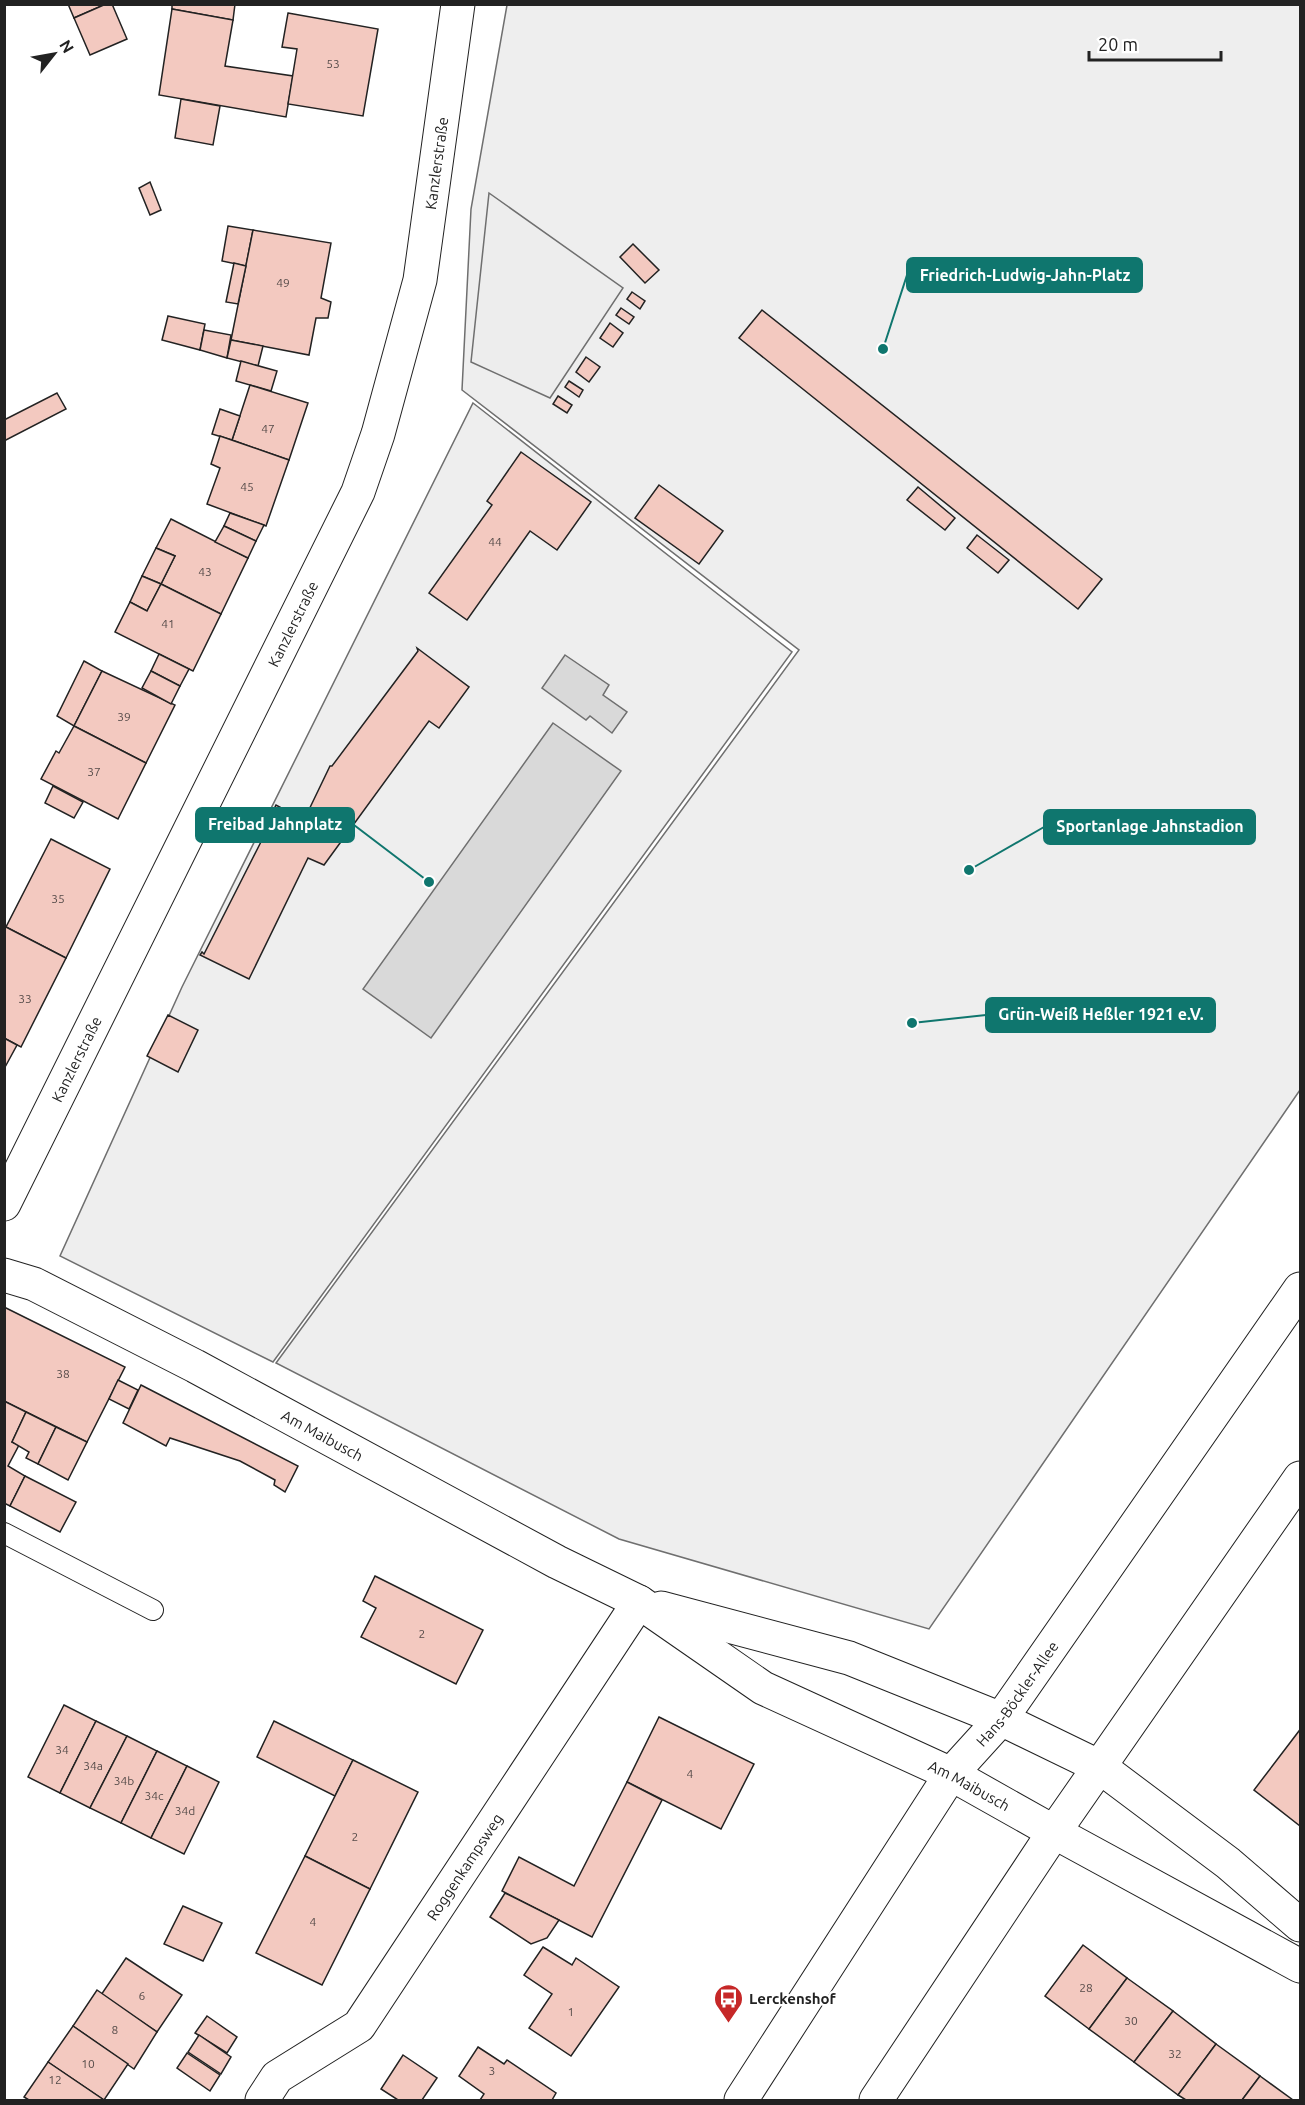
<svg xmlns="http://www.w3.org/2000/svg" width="1305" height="2105" font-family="Ubuntu,sans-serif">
<rect width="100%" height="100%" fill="#fff"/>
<!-- green -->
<g fill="#eee" stroke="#6f6f6f" stroke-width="1.5">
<polygon points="507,5 1300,5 1300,1090 929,1629 619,1539 276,1363 799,650 462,390 471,209"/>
<polygon points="473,403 792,652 273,1362 60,1256 182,987"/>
</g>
<!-- parking -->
<polygon fill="#ededed" stroke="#6f6f6f" stroke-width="1.5" points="489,193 623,288 550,398 471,362"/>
<!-- water -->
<g fill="#d9d9d9" stroke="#6f6f6f" stroke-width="1.5">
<polygon points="565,655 609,685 603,695 627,712 612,733 590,716 586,720 542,688"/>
<polygon points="553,723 621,771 431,1038 363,989"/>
</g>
<!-- building -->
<g fill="#f3c9c0" stroke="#222" stroke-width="1.5">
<polygon points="68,4 106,4 74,18"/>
<polygon points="106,4 112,4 127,39 90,55 74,18"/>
<polygon points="172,4 235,4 233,20 172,9"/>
<polygon points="172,9 233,20 225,66 293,76 286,117 159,95"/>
<polygon points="288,13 378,29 363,116 288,104 297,49 282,47"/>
<polygon points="181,99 220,106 213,145 175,138"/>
<polygon points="150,182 161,210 150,215 139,188"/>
<polygon points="228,226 253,230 246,266 222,261"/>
<polygon points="253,230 331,243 321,298 331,302 328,318 316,318 309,355 231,340"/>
<polygon points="633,244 659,270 645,283 620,257"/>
<polygon points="234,263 246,266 238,304 226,302"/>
<polygon points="632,292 645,301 640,309 627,299"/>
<polygon points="621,308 634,317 629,324 616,315"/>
<polygon points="762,310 1102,579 1078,609 739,338"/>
<polygon points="168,316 205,324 200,350 162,340"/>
<polygon points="610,323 623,333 613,347 600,338"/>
<polygon points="204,330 231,335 227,358 200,350"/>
<polygon points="231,340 263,346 258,366 227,358"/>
<polygon points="586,357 600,367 589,382 576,372"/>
<polygon points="241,361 277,371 271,391 236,381"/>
<polygon points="569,381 583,390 579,397 565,387"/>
<polygon points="250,385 308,403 289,460 232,440"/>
<polygon points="57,393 66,409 4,441 4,420"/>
<polygon points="558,396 572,405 567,413 553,404"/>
<polygon points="220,409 240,416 232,440 212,434"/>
<polygon points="220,436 289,460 266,526 207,504 220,468 211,464"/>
<polygon points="521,452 591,502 557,550 530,531 467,620 429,593 492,505 487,501"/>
<polygon points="659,485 723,531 699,564 635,518"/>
<polygon points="918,487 955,518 945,530 907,500"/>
<polygon points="230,513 264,525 256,541 224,526"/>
<polygon points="171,519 248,558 221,614 161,584 175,556 156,548"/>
<polygon points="224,526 256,541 248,558 215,542"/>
<polygon points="977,535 1009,560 998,573 967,548"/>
<polygon points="156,548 175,556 161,584 142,576"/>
<polygon points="142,576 161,584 147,611 130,602"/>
<polygon points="161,584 221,614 193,671 115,632 130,602 147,611"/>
<polygon points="417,648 469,687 439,728 429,721 324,865 308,858 249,979 200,955 202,952 204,954 269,826 266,825 276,805 304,820 330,766 332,766 418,651"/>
<polygon points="159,654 189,669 180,686 151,671"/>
<polygon points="84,661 102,671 74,726 57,716"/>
<polygon points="102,671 175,705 146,763 74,726"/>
<polygon points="151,671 180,686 171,704 142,688"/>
<polygon points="74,726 146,763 118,819 41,779 56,751 59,753"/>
<polygon points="53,786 83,802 74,818 45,803"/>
<polygon points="51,839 110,869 66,958 6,927"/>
<polygon points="4,926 66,958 21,1047 4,1038"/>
<polygon points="168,1015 198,1030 178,1072 147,1056"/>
<polygon points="4,1038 17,1045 4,1069"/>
<polygon points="4,1307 125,1367 87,1442 4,1401"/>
<polygon points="118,1380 138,1390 129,1409 109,1399"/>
<polygon points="141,1385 298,1466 285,1492 274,1485 275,1480 240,1461 170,1438 166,1446 123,1423"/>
<polygon points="4,1401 26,1412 12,1442 19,1445 8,1466 25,1476 10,1506 4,1503"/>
<polygon points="26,1412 56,1427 38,1464 26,1458 29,1452 12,1442"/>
<polygon points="56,1427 87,1442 68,1480 38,1464"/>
<polygon points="25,1476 76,1502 60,1532 10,1506"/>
<polygon points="375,1576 483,1630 456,1684 361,1637 376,1608 363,1601"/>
<polygon points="64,1705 96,1721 60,1793 28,1777"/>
<polygon points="659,1717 754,1764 721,1829 627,1782"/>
<polygon points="96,1721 127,1736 90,1808 60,1793"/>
<polygon points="274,1721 353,1760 335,1796 257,1757"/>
<polygon points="1299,1731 1300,1732 1300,1826 1254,1790"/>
<polygon points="127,1736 157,1751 121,1823 90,1808"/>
<polygon points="157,1751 187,1766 151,1838 121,1823"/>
<polygon points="353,1760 418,1792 370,1889 305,1856"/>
<polygon points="187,1766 219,1782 184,1854 151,1838"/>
<polygon points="627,1782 662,1800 592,1937 502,1891 519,1857 574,1886"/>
<polygon points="305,1856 370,1889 322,1985 256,1953"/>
<polygon points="505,1893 559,1920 547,1938 531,1944 490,1917"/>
<polygon points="183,1906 222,1923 203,1961 164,1944"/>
<polygon points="1083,1945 1127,1978 1089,2029 1045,1996"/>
<polygon points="543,1947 572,1965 576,1958 619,1987 571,2056 529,2028 552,1994 524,1975"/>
<polygon points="126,1958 182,1995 157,2032 101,1995"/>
<polygon points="1127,1978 1173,2011 1134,2062 1089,2029"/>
<polygon points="97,1990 157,2032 134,2069 73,2026"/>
<polygon points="1173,2011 1216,2044 1178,2095 1134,2062"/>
<polygon points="207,2016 237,2037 227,2053 195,2033"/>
<polygon points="73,2026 128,2064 104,2100 48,2062"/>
<polygon points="199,2035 231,2057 221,2074 188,2052"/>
<polygon points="1216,2044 1260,2076 1242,2100 1186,2100 1178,2095"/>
<polygon points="478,2047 504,2064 507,2060 556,2093 552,2100 480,2100 484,2094 459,2076"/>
<polygon points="187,2053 220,2075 210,2091 177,2068"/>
<polygon points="403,2055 437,2078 422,2100 398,2100 381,2089"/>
<polygon points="48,2062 104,2100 29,2100 24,2097"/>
<polygon points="1260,2076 1293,2100 1242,2100"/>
</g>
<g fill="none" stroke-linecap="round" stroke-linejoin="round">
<defs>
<polyline id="service" points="4,1533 153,1610"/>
<g id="minor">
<path id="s1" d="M4,1204L358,492L378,434L420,280L458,4"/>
<polyline points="1100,1767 1228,1863 1300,1925"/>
<polyline points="1054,1832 1300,1966"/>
<path id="s2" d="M262,2100L277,2077L359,2026L639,1602"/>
</g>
<g id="tertiary">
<path id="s3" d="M4,1275L34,1284L195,1366L557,1562L639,1602L763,1688L951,1774L1054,1832"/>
<polyline points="661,1608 849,1658 1001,1719 1100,1767"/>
<path id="s4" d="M741,2100L951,1774L1001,1719L1300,1289"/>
<polyline points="876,2100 1054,1832 1300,1478"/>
</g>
</defs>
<!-- service casing -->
<use href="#service" stroke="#222" stroke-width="22"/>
<!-- minor casing -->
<use href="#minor" stroke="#222" stroke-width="35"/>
<!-- tertiary casing -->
<use href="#tertiary" stroke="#222" stroke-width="35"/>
<!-- service -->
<use href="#service" stroke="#fff" stroke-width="20"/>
<!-- minor -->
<use href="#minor" stroke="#fff" stroke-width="33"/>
<!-- tertiary -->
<use href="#tertiary" stroke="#fff" stroke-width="33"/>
</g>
<!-- icons -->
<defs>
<symbol id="bus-pin" viewBox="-11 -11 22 30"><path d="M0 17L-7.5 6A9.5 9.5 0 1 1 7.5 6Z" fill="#c62828" stroke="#fff"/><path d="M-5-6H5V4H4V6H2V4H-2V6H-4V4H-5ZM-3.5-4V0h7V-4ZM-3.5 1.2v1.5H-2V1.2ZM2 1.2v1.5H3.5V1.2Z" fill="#fff"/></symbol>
</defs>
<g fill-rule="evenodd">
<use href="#bus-pin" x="712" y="1982" width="33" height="45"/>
</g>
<g text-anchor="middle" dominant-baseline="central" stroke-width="4.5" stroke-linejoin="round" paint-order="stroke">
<!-- number labels -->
<g font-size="12" fill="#564c4a">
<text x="333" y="63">53</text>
<text x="283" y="282">49</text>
<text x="268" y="428">47</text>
<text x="247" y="486">45</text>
<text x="495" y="541">44</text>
<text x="205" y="571">43</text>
<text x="168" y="623">41</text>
<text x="124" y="716">39</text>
<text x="94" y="771">37</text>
<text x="58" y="898">35</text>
<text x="25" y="998">33</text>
<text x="63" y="1373">38</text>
<text x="422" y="1633">2</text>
<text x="62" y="1749">34</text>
<text x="93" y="1765">34a</text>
<text x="690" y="1773">4</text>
<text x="124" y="1780">34b</text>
<text x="154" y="1795">34c</text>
<text x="185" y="1810">34d</text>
<text x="355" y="1836">2</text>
<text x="313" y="1921">4</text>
<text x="1086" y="1987">28</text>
<text x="142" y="1995">6</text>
<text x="571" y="2011">1</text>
<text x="1131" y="2020">30</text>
<text x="115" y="2029">8</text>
<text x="1175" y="2053">32</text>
<text x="88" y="2063">10</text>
<text x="492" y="2070">3</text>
<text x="55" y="2079">12</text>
</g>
<!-- street labels -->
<g font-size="15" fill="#222" stroke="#fff">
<text stroke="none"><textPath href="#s1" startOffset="1134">Kanzlerstraße</textPath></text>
<text stroke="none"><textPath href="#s1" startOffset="648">Kanzlerstraße</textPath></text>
<text stroke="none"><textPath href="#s1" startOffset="162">Kanzlerstraße</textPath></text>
<text stroke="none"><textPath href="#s3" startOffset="357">Am Maibusch</textPath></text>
<text stroke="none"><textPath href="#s4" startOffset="492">Hans-Böckler-Allee</textPath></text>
<text stroke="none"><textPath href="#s3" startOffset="1094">Am Maibusch</textPath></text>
<text stroke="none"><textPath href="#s2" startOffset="315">Roggenkampsweg</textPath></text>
</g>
<!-- poi labels -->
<g font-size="15" font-weight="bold" fill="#222" stroke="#fff" text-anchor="start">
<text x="749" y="1998">Lerckenshof</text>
</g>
</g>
<!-- callouts -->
<path fill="none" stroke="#0f766e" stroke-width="2" d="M883 349L907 275M429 882L354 825M969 870L1044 827M912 1023L986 1015"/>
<g fill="#0f766e" stroke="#fff" stroke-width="2">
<circle cx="883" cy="349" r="6"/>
<circle cx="429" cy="882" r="6"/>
<circle cx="969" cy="870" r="6"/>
<circle cx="912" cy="1023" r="6"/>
</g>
<g fill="#0f766e" stroke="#0f766e" stroke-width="2">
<rect x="907" y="258" width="235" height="34" rx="6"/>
<rect x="196" y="808" width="158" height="34" rx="6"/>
<rect x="1044" y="810" width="211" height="34" rx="6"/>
<rect x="986" y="998" width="229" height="34" rx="6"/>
</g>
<g font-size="16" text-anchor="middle" font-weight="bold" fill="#fff">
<text x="1025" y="281">Friedrich-Ludwig-Jahn-Platz</text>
<text x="275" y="830">Freibad Jahnplatz</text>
<text x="1150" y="832">Sportanlage Jahnstadion</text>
<text x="1101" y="1020">Grün-Weiß Heßler 1921 e.V.</text>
</g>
<!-- border -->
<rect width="1305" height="2105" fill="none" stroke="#222222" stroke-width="12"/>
<!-- north arrow -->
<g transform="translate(54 54) rotate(59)" stroke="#ffffff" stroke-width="4.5" paint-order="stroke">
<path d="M0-4.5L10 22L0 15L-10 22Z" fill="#222222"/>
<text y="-9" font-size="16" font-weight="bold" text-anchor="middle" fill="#222222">N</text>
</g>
<!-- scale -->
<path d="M1089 51v9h132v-9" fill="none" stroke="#222222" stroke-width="3"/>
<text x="1098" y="51" font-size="18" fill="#222222" stroke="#ffffff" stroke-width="4.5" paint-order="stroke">20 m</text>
</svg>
